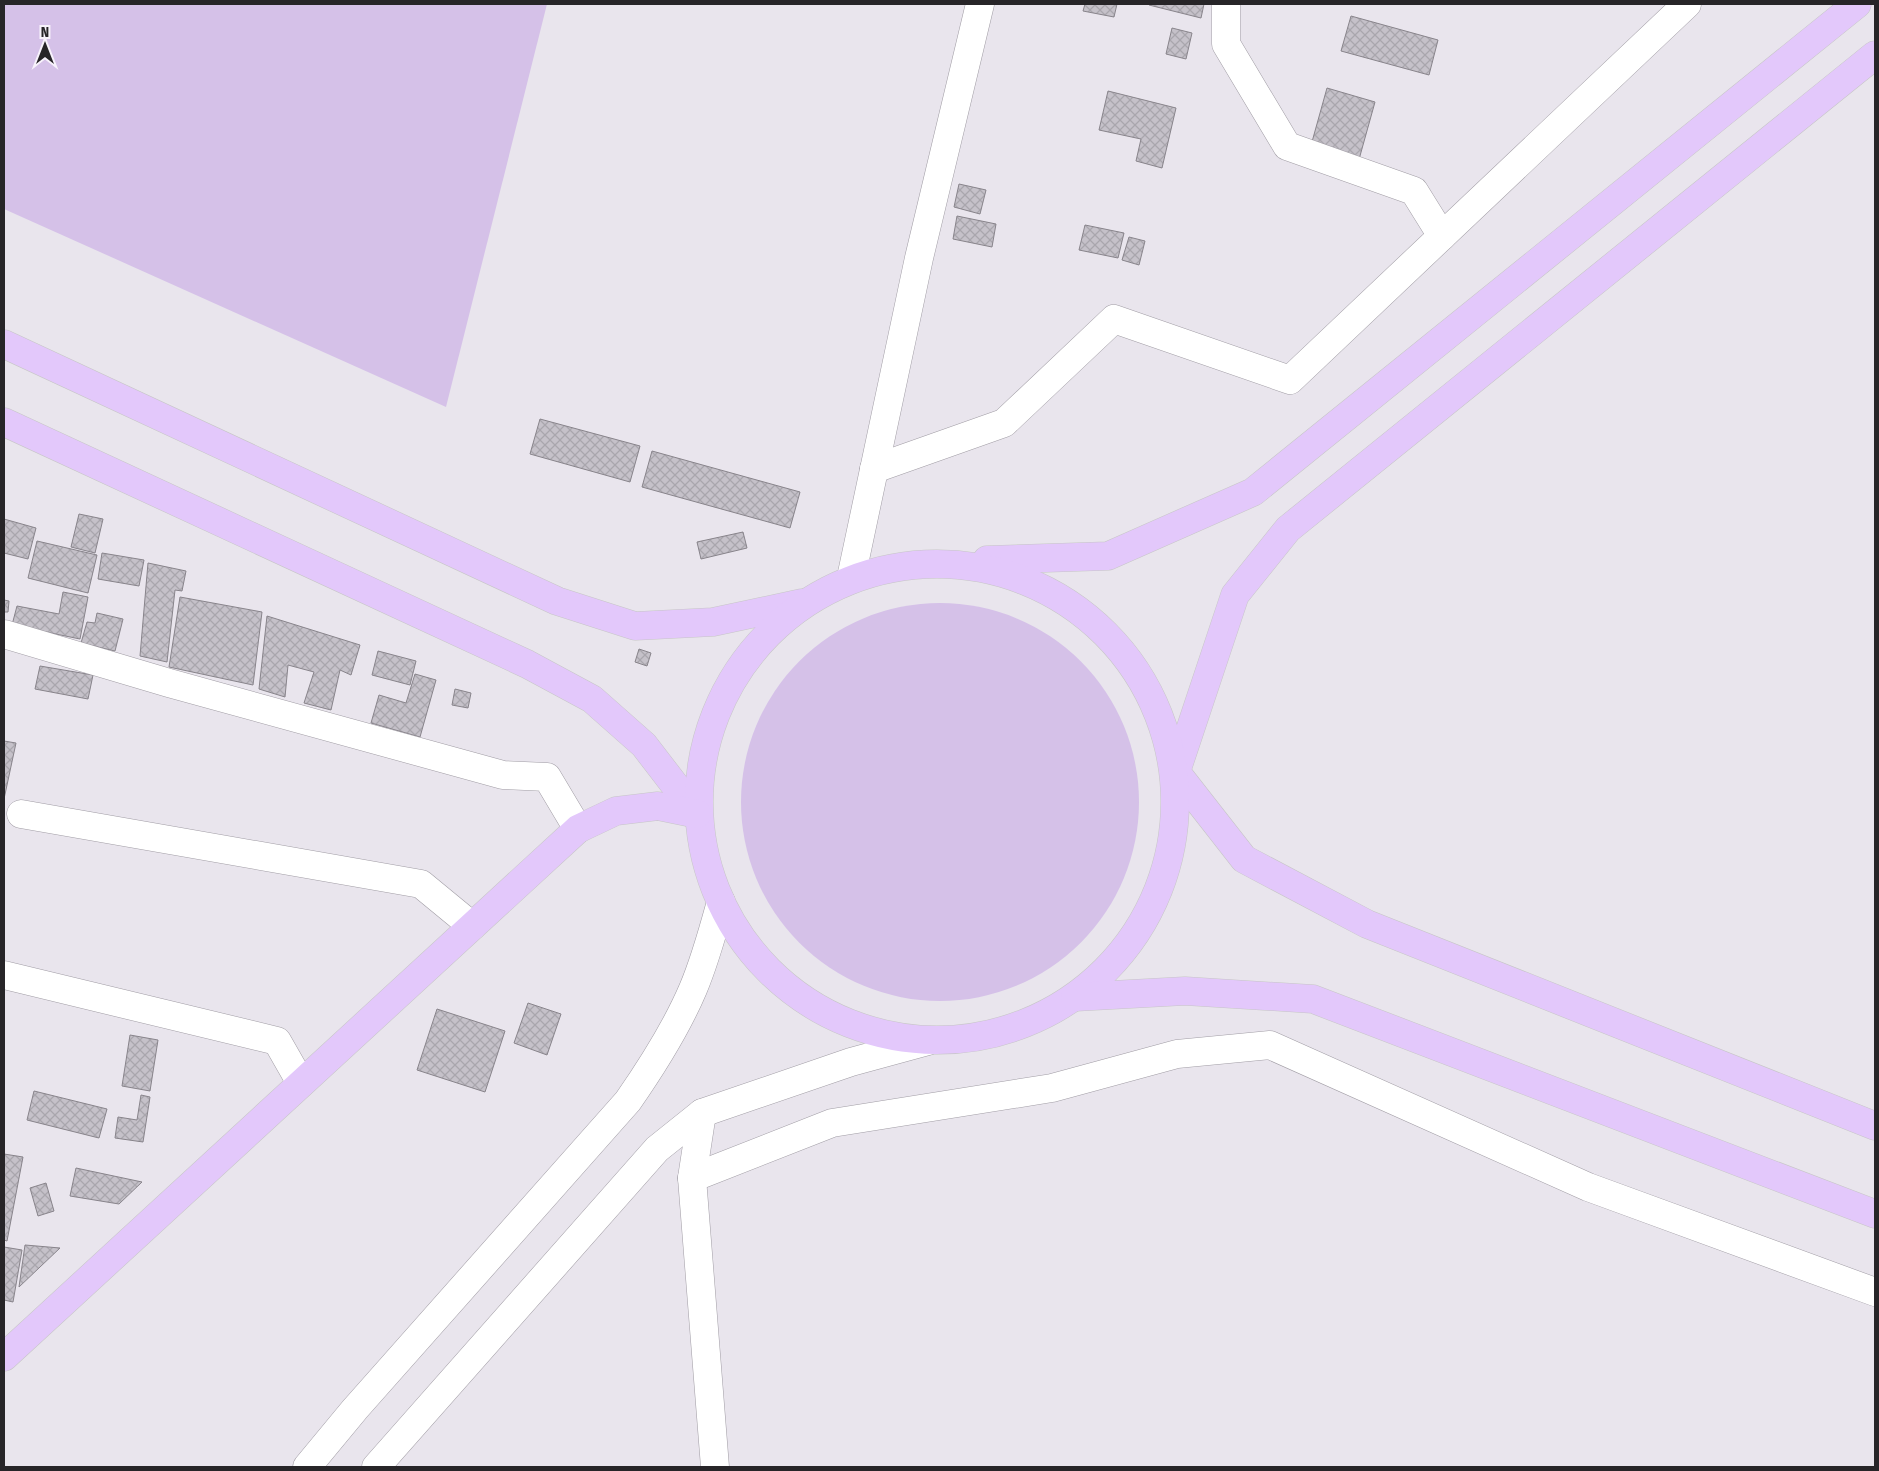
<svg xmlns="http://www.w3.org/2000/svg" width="1879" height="1471" font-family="'Fira Sans Condensed',sans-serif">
<defs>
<pattern id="building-cross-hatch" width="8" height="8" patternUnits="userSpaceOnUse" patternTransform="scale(1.25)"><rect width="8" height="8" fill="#c5c1c9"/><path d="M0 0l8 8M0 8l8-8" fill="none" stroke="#a9a6ad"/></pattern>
</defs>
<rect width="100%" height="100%" fill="#e9e5ed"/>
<!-- green -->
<g fill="#d5c1e8">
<polygon points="4,4 547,4 446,407 4,209"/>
<circle cx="940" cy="802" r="199"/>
</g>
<!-- building -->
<g fill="url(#building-cross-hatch)" stroke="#88848b">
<polygon points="1085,4 1117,4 1114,17 1083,11"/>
<polygon points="1150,4 1204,4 1201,18 1149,5"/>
<polygon points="1351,16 1438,40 1429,75 1341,51"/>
<polygon points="1172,28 1192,33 1186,59 1166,54"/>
<polygon points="1327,88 1375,102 1358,163 1310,149"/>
<polygon points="1108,91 1176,108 1162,168 1136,161 1141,139 1099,130"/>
<polygon points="959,184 986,190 980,214 954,207"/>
<polygon points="957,216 996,224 992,247 953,239"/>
<polygon points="1085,225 1124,233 1118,258 1079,250"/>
<polygon points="1129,237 1145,241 1139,265 1122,260"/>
<polygon points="540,419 640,446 630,482 530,454"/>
<polygon points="652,451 800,492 790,528 642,487"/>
<polygon points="79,514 103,519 95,553 71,547"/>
<polygon points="4,519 36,528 28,559 4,553"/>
<polygon points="743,532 747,548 701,559 697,542"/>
<polygon points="37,541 97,555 88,593 28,578"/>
<polygon points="102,553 144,560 139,586 98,579"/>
<polygon points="148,563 186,571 182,591 175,590 167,662 140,656"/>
<polygon points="63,592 88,597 80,639 12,625 17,606 59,614"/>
<polygon points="180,597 262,612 253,685 169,667"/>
<polygon points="4,600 9,601 8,612 4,612"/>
<polygon points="97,613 123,619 115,651 81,643 87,622 95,623"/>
<polygon points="267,616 360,645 351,675 340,670 331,710 304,703 314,672 288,665 285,697 259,689"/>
<polygon points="639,649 651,653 647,666 635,662"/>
<polygon points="378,651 416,661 410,685 372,675"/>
<polygon points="40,666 93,675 88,699 35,689"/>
<polygon points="415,674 436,680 420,737 371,723 379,695 406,703"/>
<polygon points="455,689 471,693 468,708 452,705"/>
<polygon points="4,741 16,743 4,799"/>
<polygon points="528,1003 561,1014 547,1055 514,1043"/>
<polygon points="437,1009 505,1031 485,1092 417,1070"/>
<polygon points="130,1035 158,1040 150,1091 122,1086"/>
<polygon points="34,1091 107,1109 99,1138 27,1120"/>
<polygon points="141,1095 150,1097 143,1142 115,1138 118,1117 137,1120"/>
<polygon points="4,1154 23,1157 7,1241 4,1240"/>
<polygon points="76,1168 142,1182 119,1204 70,1196"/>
<polygon points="46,1183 54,1211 38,1216 30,1188"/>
<polygon points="25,1245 60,1248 19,1287"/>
<polygon points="4,1247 22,1250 13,1302 4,1300"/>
</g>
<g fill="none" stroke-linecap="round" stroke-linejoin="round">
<defs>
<g id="minor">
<polyline points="1226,4 1226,44 1287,146 1414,191 1442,236"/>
<polyline points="874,469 1004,423 1114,319 1290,380 1687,4"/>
<polyline points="851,578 919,258 980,4"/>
<polyline points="4,634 169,683 503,775 547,777 578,829"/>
<polyline points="21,814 421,884 472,926"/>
<polyline points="4,975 277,1041 301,1083"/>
<polyline points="702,1113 692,1178 715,1467"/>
<polyline points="692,1178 832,1123 1052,1088 1177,1054 1270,1045 1588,1187 1875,1292"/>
<path d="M307,1467L355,1409L628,1101C653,1065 676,1029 693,989C705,961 713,931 721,902"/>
<polyline points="376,1467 657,1149 702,1113 851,1062 928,1041"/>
</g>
<g id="major">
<polyline points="1875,55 1288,529 1235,595 1176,772 1244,859 1367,924 1875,1126"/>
<polyline points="4,344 557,601 635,626 713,622 802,603"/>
<polyline points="4,422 527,664 592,699 644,745 697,814"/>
<polyline points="987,560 1108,556 1253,492 1857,4"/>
<circle cx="937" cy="802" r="238"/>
<polyline points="1075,997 1185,991 1313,999 1875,1214"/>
<polyline points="4,1357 578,829 616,811 658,806 697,814"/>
</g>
</defs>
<!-- minor casing -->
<use href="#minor" stroke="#a19da5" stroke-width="29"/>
<!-- major casing -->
<use href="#major" stroke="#c7c6c7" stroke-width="29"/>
<!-- minor -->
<use href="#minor" stroke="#fff" stroke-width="28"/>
<!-- major -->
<use href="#major" stroke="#e3c8fb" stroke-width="28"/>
</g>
<!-- border -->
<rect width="1879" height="1471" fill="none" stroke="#272528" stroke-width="10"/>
<!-- north arrow -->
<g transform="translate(45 45)" stroke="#f7f2fb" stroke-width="4" paint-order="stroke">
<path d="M0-4L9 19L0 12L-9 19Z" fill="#272528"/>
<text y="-8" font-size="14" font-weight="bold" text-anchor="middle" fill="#272528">N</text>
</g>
</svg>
